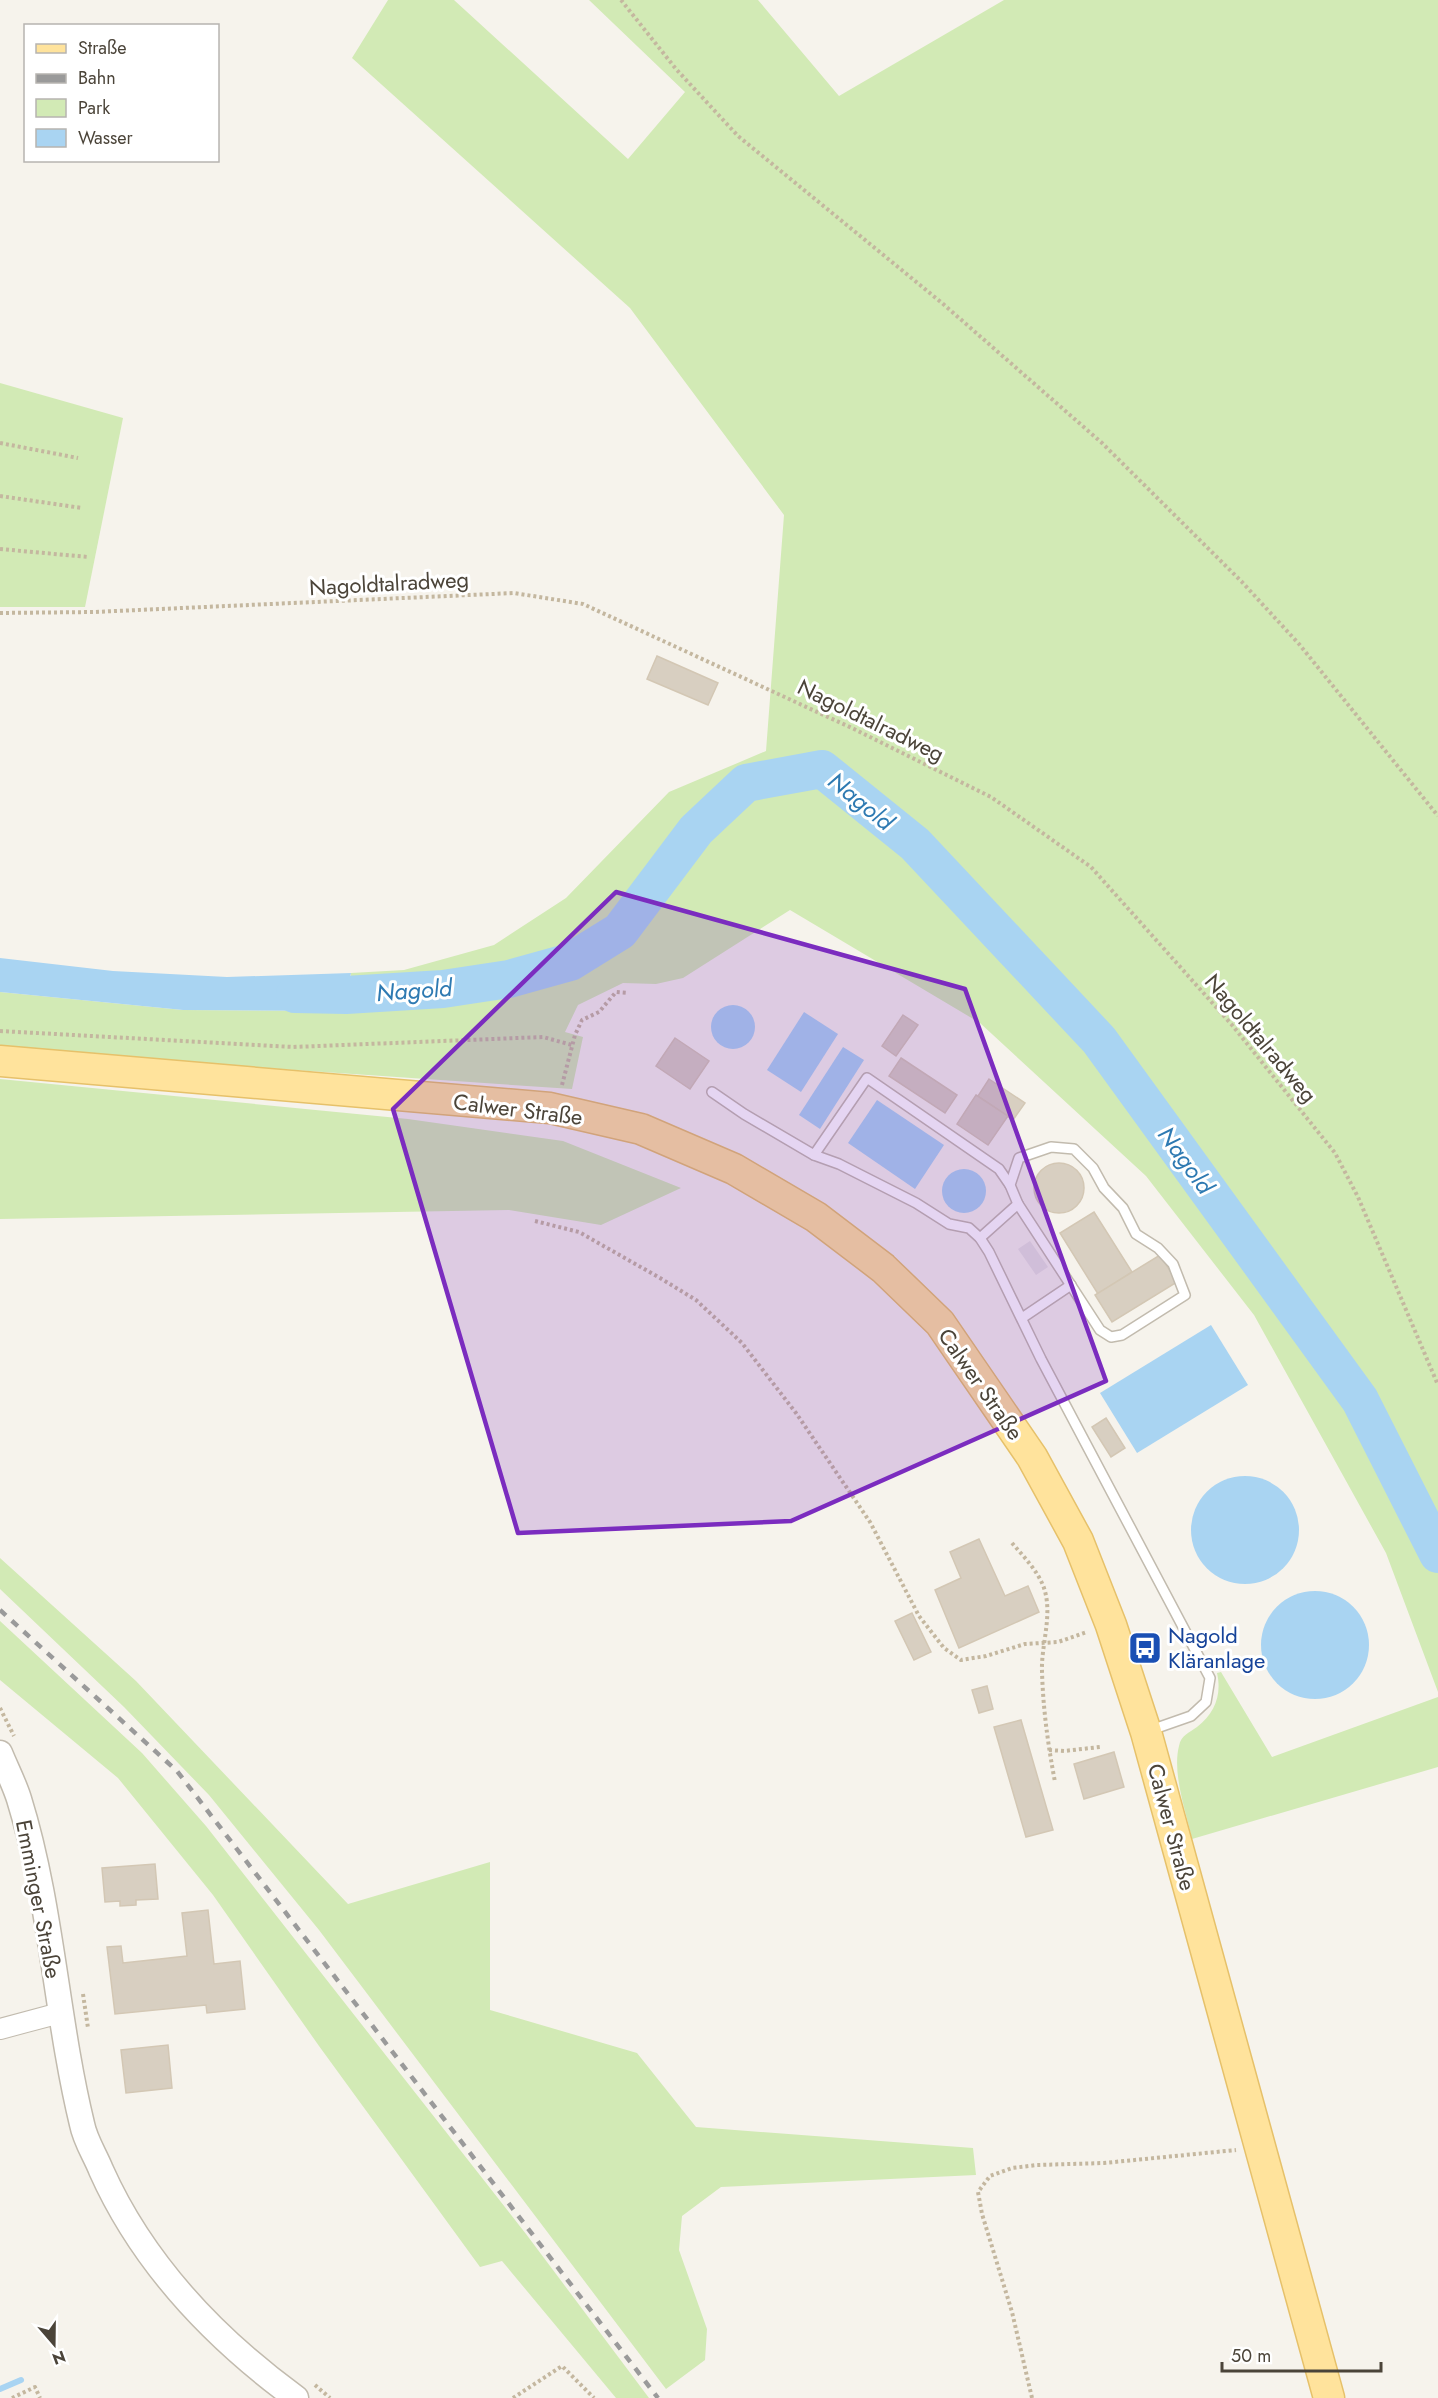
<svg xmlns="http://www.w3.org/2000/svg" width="1438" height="2398" font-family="Jost,sans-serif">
<rect width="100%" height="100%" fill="#f6f3ec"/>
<!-- green -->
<g fill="#d2eab5">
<polygon points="388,0 454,0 628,159 685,92 589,0 758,0 839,96 1004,0 1438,0 1438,1692 1386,1553 1254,1315 1146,1176 980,1023 790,910 683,978 656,984 623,983 578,1005 565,1032 583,1037 572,1089 0,1050 0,992 183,1010 347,1011 351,973 404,970 494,945 566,898 669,792 766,751 784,515 630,308 352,58"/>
<polygon points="0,383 123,418 85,607 0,607"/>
<polygon points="0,1079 408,1119 563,1141 681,1188 601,1225 509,1210 0,1219"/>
<polygon points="0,1558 136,1681 348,1904 490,1862 490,2010 637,2053 696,2127 973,2148 976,2175 721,2187 682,2216 679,2250 707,2329 705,2360 666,2389 319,1930 209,1795 124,1707 0,1589"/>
<polygon points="0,1621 142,1753 206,1826 526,2234 649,2398 616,2398 502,2261 480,2267 319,2046 213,1895 118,1778 0,1680"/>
<path d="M1221,1672L1272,1757L1438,1697V1767L1192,1839C1186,1811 1172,1774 1179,1746C1181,1735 1189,1733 1197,1727C1215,1713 1222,1695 1217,1673Z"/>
</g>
<!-- parking -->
<polygon fill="#e5e3e0" points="1030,1241 1048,1267 1036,1275 1018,1249"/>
<!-- water -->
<g fill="#a9d4f2">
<polygon points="0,958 113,971 227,977 351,973 346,995 348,1011 183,1010 0,992"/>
<circle cx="733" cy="1027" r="22"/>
<polygon points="804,1012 838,1034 801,1092 767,1070"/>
<polygon points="843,1047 864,1060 820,1129 799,1115"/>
<polygon points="877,1100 944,1145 915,1189 848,1143"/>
<circle cx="964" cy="1191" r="22"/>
<polygon points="1211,1325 1248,1385 1137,1453 1100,1393"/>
<circle cx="1245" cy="1530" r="54"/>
<circle cx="1315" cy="1645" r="54"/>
</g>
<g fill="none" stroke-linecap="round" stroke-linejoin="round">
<!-- stream -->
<polyline stroke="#a9d4f2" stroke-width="6" points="0,2389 21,2380"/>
<!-- river -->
<polyline stroke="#a9d4f2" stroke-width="38" points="295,994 346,995 443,989 509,979 570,962 620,931 696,830 746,783 822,769 915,844 1099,1040 1360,1400 1438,1554"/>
</g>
<!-- building -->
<g fill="#d8cfc1" stroke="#d3c7b4" stroke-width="1.5">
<polygon points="657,656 718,683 708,705 647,679"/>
<polygon points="903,1015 918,1025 896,1056 882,1046"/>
<polygon points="675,1038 709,1061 690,1089 656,1066"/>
<polygon points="901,1058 957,1095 945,1113 889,1076"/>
<polygon points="989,1079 1025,1103 1013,1120 978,1096"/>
<polygon points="976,1095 1008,1116 988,1145 957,1124"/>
<circle cx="1059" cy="1188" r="25"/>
<polygon points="1094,1212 1132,1272 1098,1294 1060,1233"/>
<polygon points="1160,1255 1177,1282 1112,1322 1095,1295"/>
<polygon points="1106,1418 1125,1448 1111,1457 1092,1427"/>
<polygon points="979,1539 1005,1596 1028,1586 1039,1612 959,1648 935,1590 961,1578 950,1552"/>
<polygon points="912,1613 931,1652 914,1660 895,1621"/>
<polygon points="987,1686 993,1709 979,1713 972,1690"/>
<polygon points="1021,1720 1053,1830 1026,1837 994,1727"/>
<polygon points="1114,1752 1124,1787 1084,1799 1074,1764"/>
<polygon points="155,1864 158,1899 136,1900 136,1905 120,1906 120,1901 105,1902 102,1868"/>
<polygon points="208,1910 214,1964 240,1961 245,2009 207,2013 206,2005 115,2014 107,1947 121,1946 123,1963 187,1956 182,1913"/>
<polygon points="168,2045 172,2088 126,2093 121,2050"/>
</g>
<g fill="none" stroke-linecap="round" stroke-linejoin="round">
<defs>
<g id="service">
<polyline points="712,1092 744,1114 814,1155 839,1164 916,1203 949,1224 969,1228 980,1238 989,1252 1041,1359 1210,1678 1206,1702 1191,1716 1151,1730"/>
<polygon points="1051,1147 1074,1149 1093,1168 1104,1188 1123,1208 1136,1234 1158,1248 1173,1264 1185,1295 1122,1335 1111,1337 1100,1330 1018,1204 1010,1185 1019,1158"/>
<polyline points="814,1155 867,1078 999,1169 1010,1185"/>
<polyline points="980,1238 1018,1204"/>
<polyline points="1022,1318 1071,1285"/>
</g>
<polyline id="minor" points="0,2029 60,2013"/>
<path id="tertiary" d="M0,1753C6,1768 14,1783 19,1799C52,1905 56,2017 82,2124C85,2140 95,2155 101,2170C143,2264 214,2338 296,2398"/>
<polyline id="primary" points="0,1061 550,1108 641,1129 734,1169 816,1217 883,1268 940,1323 1032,1457 1078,1541 1111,1625 1146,1732 1329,2398"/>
</defs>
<!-- service casing -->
<use href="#service" stroke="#c2bbae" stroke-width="12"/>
<!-- minor casing -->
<use href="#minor" stroke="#c2bbae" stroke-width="22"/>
<!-- tertiary casing -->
<use href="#tertiary" stroke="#c2bbae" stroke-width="27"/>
<!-- primary casing -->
<use href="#primary" stroke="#e6c16a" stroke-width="33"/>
<!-- path -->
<g stroke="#c4b79f" stroke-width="4" stroke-dasharray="3 3" stroke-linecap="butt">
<polyline points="621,0 676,69 738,136 942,303 1102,443 1242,582 1299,644 1438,816"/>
<polyline points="0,443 78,458"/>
<polyline points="0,496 82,508"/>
<polyline points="0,549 88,557"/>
<polyline points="0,613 94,612 514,593 583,604 854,729 991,797 1091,867 1232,1025 1335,1153 1358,1197 1438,1385"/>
<polyline points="0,1031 293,1047 543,1037 572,1045"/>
<polyline points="562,1085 575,1035 582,1020 599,1012 616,992 628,993"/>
<polyline points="535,1221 579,1232 660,1278 696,1300 742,1343 796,1413 870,1522 919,1616 944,1648 961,1660 986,1656 1025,1644 1058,1642 1087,1632"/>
<path d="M1012,1543C1024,1557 1038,1571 1044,1588C1053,1615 1041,1645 1042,1671C1043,1709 1048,1745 1055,1782"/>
<polyline points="0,1708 14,1736"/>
<polyline points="1049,1750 1064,1751 1100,1747"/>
<polyline points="83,1994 88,2028"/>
<polyline points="315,2385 330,2398"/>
<polyline points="12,2398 35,2387 40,2398"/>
<polyline points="513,2398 562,2366 594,2398"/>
<polyline points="1032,2398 1012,2312 982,2214 978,2192 990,2176 1012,2168 1037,2165 1104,2163 1236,2150"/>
</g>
<!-- service -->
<use href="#service" stroke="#fff" stroke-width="9"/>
<!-- minor -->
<use href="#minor" stroke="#fff" stroke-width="20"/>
<!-- tertiary -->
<use href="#tertiary" stroke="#fff" stroke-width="24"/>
<!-- primary -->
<use href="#primary" stroke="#ffe39c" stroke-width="30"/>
<!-- rail -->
<polyline stroke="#9a9a9a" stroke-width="4.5" stroke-dasharray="8 8" stroke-linecap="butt" points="0,1610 177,1771 658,2398"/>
</g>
<!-- marked area -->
<path fill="#7b2cbf" fill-opacity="0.2" stroke="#7b2cbf" stroke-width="4.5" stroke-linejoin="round" d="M616,892L965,989L1106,1381L791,1521L518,1533L393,1109Z"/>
<!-- icons -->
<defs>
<symbol id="bus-square" viewBox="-11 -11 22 22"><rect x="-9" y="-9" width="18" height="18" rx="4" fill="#1a4fb4" stroke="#fff"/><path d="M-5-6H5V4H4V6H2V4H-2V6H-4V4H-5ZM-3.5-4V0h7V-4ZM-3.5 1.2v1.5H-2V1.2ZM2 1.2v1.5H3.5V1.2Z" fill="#fff"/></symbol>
</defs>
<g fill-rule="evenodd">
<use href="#bus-square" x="1126" y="1629" width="38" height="38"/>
</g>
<g text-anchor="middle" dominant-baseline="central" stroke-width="6" stroke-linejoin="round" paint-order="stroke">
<!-- street labels -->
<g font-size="22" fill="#4b4439" stroke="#fff">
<text transform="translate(389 583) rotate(-3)">Nagoldtalradweg</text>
<text transform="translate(871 720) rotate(26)">Nagoldtalradweg</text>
<text transform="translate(1261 1038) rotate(50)">Nagoldtalradweg</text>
<text transform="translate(518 1109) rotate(7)">Calwer Straße</text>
<text transform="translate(981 1384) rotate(55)">Calwer Straße</text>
<text transform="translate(1172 1827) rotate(75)">Calwer Straße</text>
<text transform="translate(39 1899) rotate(79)">Emminger Straße</text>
</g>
<!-- transit labels -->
<g font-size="22" fill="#164399" stroke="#fff" text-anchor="start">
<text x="1168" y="1635">Nagold<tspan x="1168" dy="25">Kläranlage</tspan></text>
</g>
<!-- water labels -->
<g font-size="24" font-style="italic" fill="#2e7ab2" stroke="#fff">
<text transform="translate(861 801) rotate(39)">Nagold</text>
<text transform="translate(414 990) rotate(-4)">Nagold</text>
<text transform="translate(1186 1160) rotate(54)">Nagold</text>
</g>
</g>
<!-- legend -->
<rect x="24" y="24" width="195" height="138" fill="#ffffff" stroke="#b7b4b0" stroke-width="1.5"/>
<rect x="36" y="44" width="30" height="9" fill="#ffe39c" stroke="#b7b4b0" stroke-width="1.5"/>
<text x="78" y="54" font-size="18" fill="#4b4439">Straße</text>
<rect x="36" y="74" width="30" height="9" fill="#9a9a9a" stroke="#b7b4b0" stroke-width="1.5"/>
<text x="78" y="84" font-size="18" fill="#4b4439">Bahn</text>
<rect x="36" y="99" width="30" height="18" fill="#d2eab5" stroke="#b7b4b0" stroke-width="1.5"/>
<text x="78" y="114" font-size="18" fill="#4b4439">Park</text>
<rect x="36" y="129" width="30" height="18" fill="#a9d4f2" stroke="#b7b4b0" stroke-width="1.5"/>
<text x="78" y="144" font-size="18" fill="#4b4439">Wasser</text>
<!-- north arrow -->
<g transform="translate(54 2344) rotate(160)" stroke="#ffffff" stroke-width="4.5" paint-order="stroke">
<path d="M0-4.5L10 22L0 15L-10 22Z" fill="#4b4439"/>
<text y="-9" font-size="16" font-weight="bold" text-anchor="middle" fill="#4b4439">N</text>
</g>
<!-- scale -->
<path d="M1222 2362v9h159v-9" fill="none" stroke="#4b4439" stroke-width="3"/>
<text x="1231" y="2362" font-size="18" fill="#4b4439" stroke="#ffffff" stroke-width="4.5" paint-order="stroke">50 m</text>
</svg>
